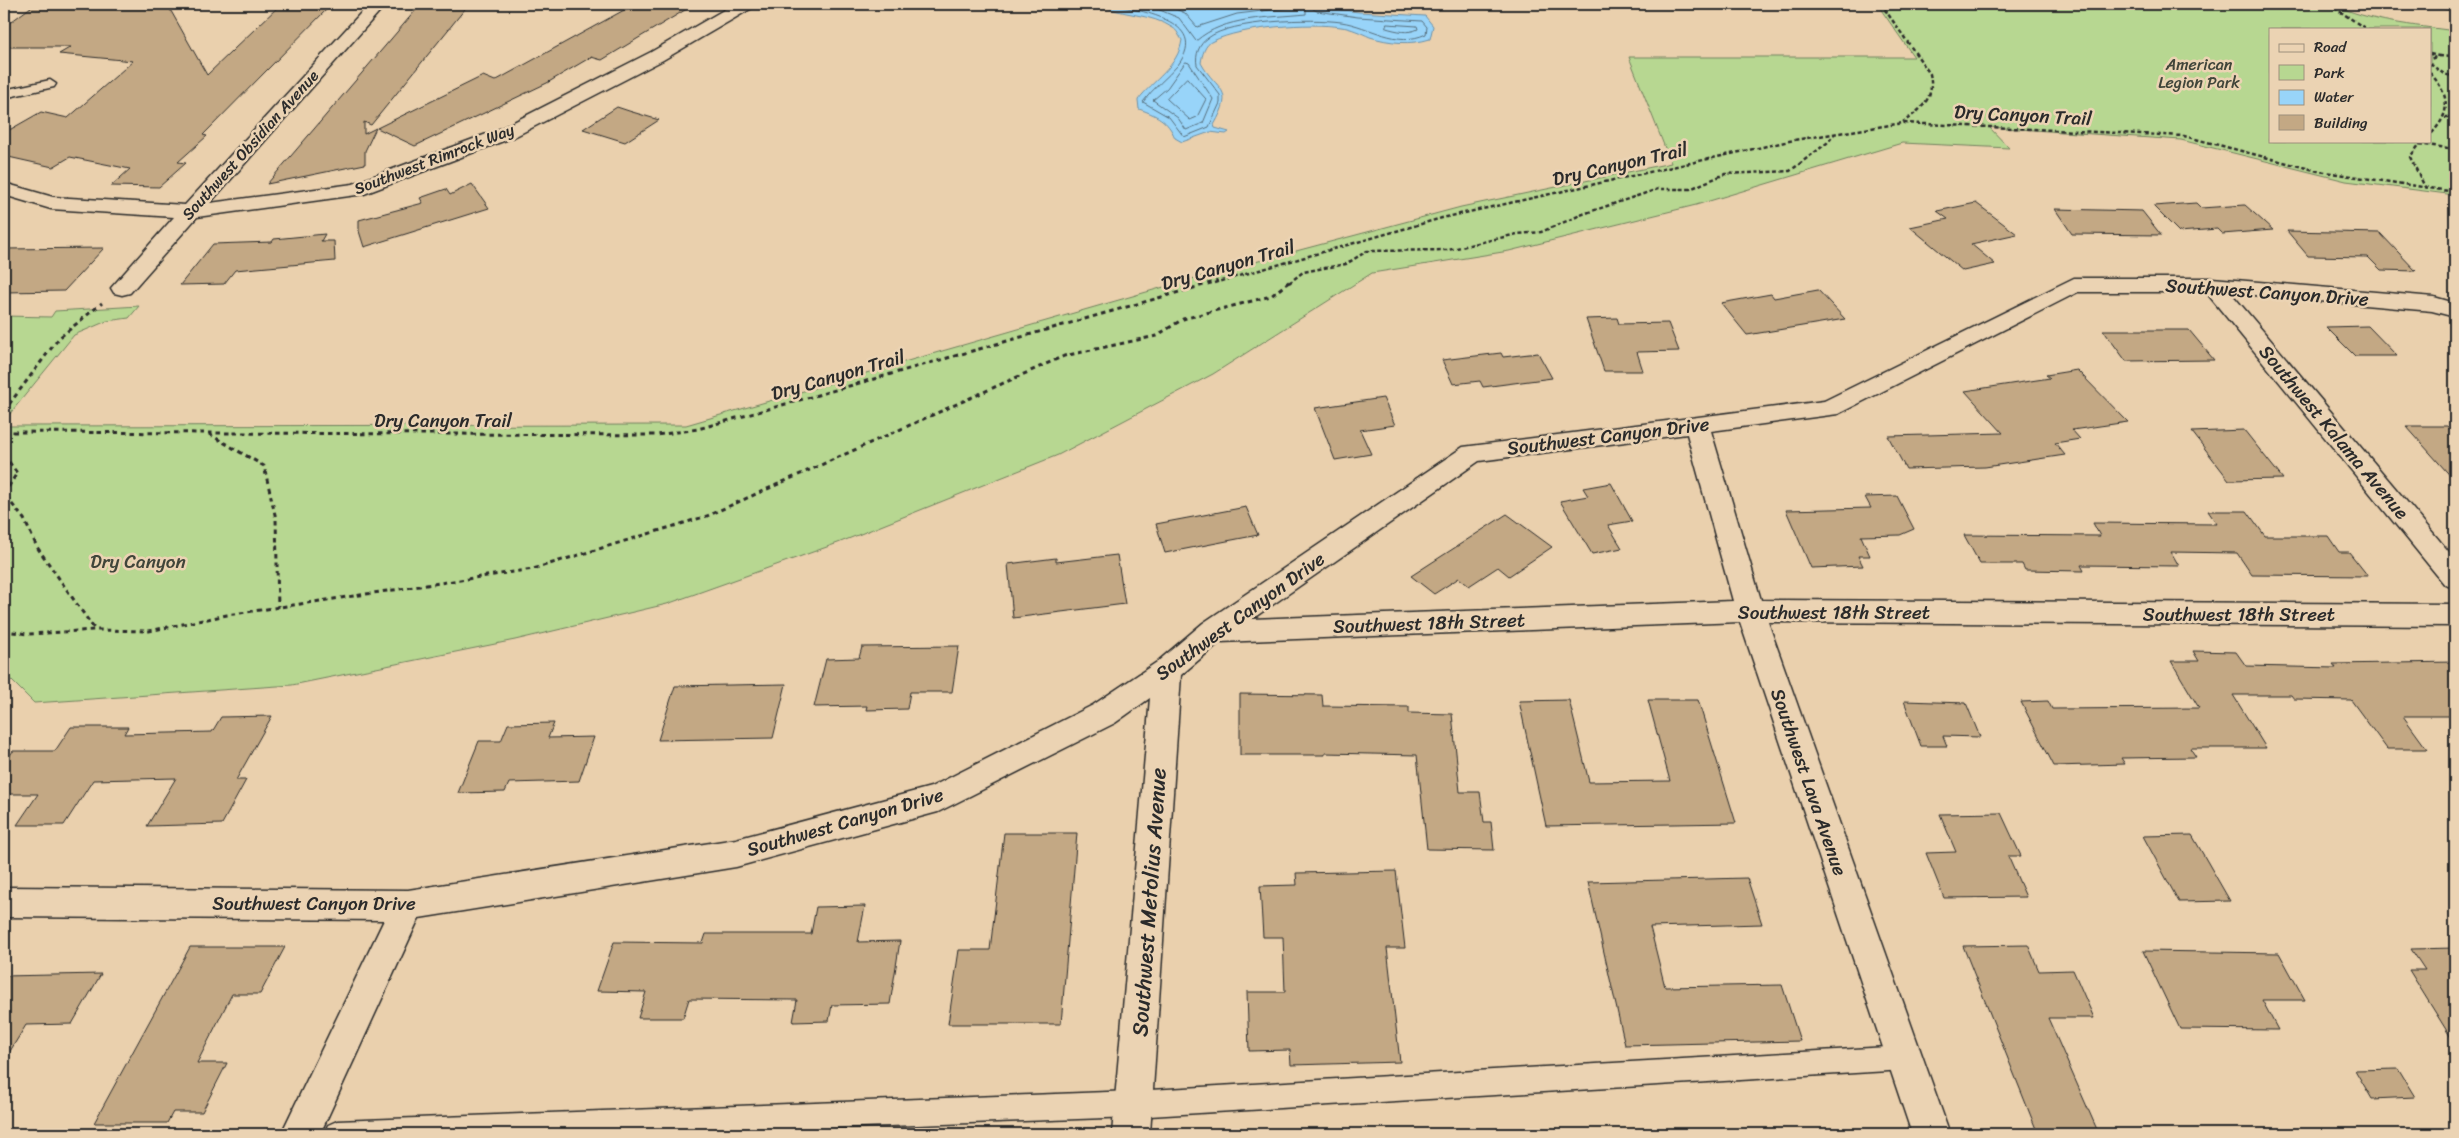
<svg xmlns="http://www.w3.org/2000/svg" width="2459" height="1138" font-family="Sriracha,sans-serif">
<rect width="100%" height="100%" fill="#ead0ad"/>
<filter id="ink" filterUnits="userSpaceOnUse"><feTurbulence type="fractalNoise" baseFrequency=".02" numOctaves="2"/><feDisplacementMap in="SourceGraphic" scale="10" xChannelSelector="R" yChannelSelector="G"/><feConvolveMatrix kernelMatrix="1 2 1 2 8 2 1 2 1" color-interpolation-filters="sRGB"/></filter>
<g filter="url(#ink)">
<!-- green -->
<g fill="#b7d791" stroke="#71815e" fill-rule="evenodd">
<path d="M1877,4H2332C2370,22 2413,25 2455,31V195L2346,181L2181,140L1989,127L2009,148L1902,143L1696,205L1509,251L1372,273L1213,374L1058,455L838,543L667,604L515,640L292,685L34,703L4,673V426L686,425L1195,278L1461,207L1671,163L1629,57H1914ZM2270,29H2430V141H2270Z"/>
<polygon points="139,306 129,318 107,321 74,335 4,421 4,316 51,317 55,311"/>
</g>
<!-- water -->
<path fill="#98d4f9" stroke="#6c90a7" d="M1098,4H1294L1359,12L1425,16L1433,26L1430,39C1411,45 1389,43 1370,37C1361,33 1351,28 1341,27C1310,22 1241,27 1213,41C1205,44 1202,55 1201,63C1217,92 1236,87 1214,125L1215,128L1229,132L1226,134L1210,132L1182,142L1175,138C1168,120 1156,115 1139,109L1138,100C1153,80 1178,67 1182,40C1179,36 1177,30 1173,28C1151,13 1121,16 1098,4Z"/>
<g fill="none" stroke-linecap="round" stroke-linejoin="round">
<!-- shore -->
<g stroke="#576f7d" stroke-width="1">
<path d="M1108,4C1136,10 1212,20 1178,65C1167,78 1153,88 1143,102L1169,117L1184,137L1209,127L1220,103V95L1197,65C1195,55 1199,44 1208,38C1231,20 1312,18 1341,22C1370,26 1397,48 1426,34L1427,27L1422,21L1358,17L1317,11L1313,9L1312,4"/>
<path d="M1133,4L1155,8L1179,18L1196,41C1224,16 1270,18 1306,14V4"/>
<polyline points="1163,4 1185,13 1197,27 1237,14 1296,7 1298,4"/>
<path d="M1387,24L1417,26L1418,29C1408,34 1397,31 1386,28Z"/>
<polygon points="1186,62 1189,63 1213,99 1203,123 1186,130 1178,118 1153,100 1167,88"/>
<polygon points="1187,78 1206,99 1197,117 1190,120 1167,99"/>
</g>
</g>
<!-- building -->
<g fill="#c3a884" stroke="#2b2b2b">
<polygon points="35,4 167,4 207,75 281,4 332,4 203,135 207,136 178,162 186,163 159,187 111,186 130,169 70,157 53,167 4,156 4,133 41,112 68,118 133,61 59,54 71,47 4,47 4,27"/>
<polygon points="421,4 469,4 371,125 364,122 364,134 376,128 365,151 365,164 267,184"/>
<polygon points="635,4 695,4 602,60 591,57 547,83 415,146 377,128 483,76 495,81"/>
<polygon points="617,107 629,111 659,120 625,142 583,129"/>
<polygon points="472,184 489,208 364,247 359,231 359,220 423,203 420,198 446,189 450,195"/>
<polygon points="1976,203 2017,234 1971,244 1995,264 1963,271 1910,227 1948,219 1937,211"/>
<polygon points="2196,203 2201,208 2245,205 2273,230 2222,234 2217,229 2179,232 2153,206"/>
<polygon points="2055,209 2142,211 2161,235 2072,234"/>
<polygon points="2287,231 2380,233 2416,271 2381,270 2368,257 2308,256"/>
<polygon points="325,234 321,241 334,241 335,261 235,270 224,284 180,285 213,244 272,242 274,239"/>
<polygon points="104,248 64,291 4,292 4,249"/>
<polygon points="1818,290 1845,319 1747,335 1721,303 1771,294 1774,298"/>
<polygon points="1617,318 1619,324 1668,323 1679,351 1637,352 1643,371 1604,371 1586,319"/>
<polygon points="2368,326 2397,356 2355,356 2326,327"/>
<polygon points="2103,330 2189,330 2214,360 2126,361"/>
<polygon points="1501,353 1503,357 1538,353 1552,378 1483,387 1480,381 1453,384 1442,360"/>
<polygon points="2077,370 2128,422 2072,430 2080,439 2055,443 2065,455 1985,467 1906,469 1888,436 2003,433 1965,391 2050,378 2046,375"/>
<polygon points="1383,398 1395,425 1360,430 1371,454 1335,460 1315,408"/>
<polygon points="2406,426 2447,426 2455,435 2455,481"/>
<polygon points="2244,430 2283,479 2229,480 2192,432"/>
<polygon points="1611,483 1632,521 1608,525 1622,548 1592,554 1560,501 1588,496 1583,488"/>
<polygon points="1897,496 1914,529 1900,535 1861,536 1870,556 1858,556 1863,566 1811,568 1786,510 1871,508 1865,497"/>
<polygon points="1246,507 1258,535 1165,553 1156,524"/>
<polygon points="2208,511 2247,511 2265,536 2328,536 2339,552 2349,552 2368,576 2252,575 2237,553 2171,552 2179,566 2081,565 2084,571 2025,570 2022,564 1980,564 1964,535 2100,536 2093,523 2217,524"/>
<polygon points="1507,514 1552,547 1509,576 1498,567 1469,586 1459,578 1434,594 1411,576"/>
<polygon points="1117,555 1125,604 1013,618 1008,564 1056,558 1056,562"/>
<polygon points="959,646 952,692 910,692 907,709 866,710 867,706 814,707 826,659 859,658 862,647"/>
<polygon points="2193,651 2236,652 2246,666 2336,668 2333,664 2455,662 2455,716 2403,716 2427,749 2387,749 2351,700 2294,699 2291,695 2233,695 2266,748 2190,748 2196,757 2121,758 2125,764 2054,766 2021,702 2048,701 2052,709 2199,708 2171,661 2199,661"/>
<polygon points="786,684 773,738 658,740 675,686"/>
<polygon points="1240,694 1322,695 1323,706 1409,707 1409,713 1452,714 1460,792 1480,792 1484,822 1491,822 1494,850 1427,849 1417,755 1325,753 1325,755 1240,755"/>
<polygon points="1569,700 1589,782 1670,781 1648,700 1698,700 1736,823 1546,826 1519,701"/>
<polygon points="1904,701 1966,703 1980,737 1943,736 1947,746 1921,746"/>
<polygon points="272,716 236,780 246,780 222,824 147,826 176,778 93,780 64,825 17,825 38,794 4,794 4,764 13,751 55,751 71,727 128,727 124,734 212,732 221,717"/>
<polygon points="554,723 548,738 594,737 579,781 509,783 505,792 458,793 479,741 501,741 508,724"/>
<polygon points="2001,813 2021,856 2008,856 2026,897 1944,898 1926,853 1956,852 1940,814"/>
<polygon points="1004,833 1077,833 1061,1024 948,1024 959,950 990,950"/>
<polygon points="2192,835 2230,901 2179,902 2143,836"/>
<polygon points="1396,871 1405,948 1387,948 1400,1062 1291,1065 1290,1050 1249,1051 1247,992 1285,992 1283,937 1263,937 1260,886 1297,885 1296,873"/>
<polygon points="1747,878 1762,924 1650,927 1665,987 1782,985 1800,1041 1625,1045 1588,882"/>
<polygon points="865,906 858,942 900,941 890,1004 832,1005 829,1021 793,1022 797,1000 689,999 683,1018 638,1018 646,992 597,991 614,942 703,943 706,934 811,934 816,907"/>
<polygon points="2028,945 2039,971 2073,970 2094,1018 2048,1018 2099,1134 2038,1134 1963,946"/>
<polygon points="190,947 285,947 260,994 232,994 197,1063 227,1063 202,1112 173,1112 167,1123 94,1123"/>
<polygon points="2455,948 2455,1044 2409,970 2425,970 2411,949"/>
<polygon points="2143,951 2279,953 2305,1000 2262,1000 2278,1030 2180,1029"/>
<polygon points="101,974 72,1024 26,1025 4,1061 4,976"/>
<polygon points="2398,1069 2415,1097 2372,1099 2355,1070"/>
</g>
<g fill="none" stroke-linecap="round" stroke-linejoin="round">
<defs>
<g id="service">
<polygon points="50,80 56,84 54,87 4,98 4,90"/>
<polygon points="1905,1046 1914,1049 1917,1058 1914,1067 1905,1070 1133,1117 672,1134 324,1134 328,1125 337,1121 1133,1091"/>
</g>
<g id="minor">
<polygon points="369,4 386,4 210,203 353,184 500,129 651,52 734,4 754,4 752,8 663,60 514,137 364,194 197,217 130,293 122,295 114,293 111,288 174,217 51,209 4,195 4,183 53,197 185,205"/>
<path d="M2074,278H2212L2434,297L2455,303V317L2432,311L2231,293L2455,559V588L2445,585L2206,292H2078L1838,414L1711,431L1761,600L2455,604V626L1768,622L1950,1134H1912L1740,622L1220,642L1181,675L1150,1134H1112L1150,698L1115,723L938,812L736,867L419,918L320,1134H281L384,920L4,917V887L408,890L736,839L931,787L1093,705L1157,662L1203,623L1463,447L1824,401ZM1687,434L1733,601L1252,619L1479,461Z"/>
</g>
<polygon id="tertiary" points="2443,4 2455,4 2455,10 2445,8"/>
</defs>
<!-- service casing -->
<use href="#service" stroke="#2b2b2b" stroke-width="3"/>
<!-- minor casing -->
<use href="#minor" stroke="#2b2b2b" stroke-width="3"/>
<!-- tertiary casing -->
<use href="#tertiary" stroke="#2b2b2b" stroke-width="3"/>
<!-- path-far1 -->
<g stroke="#2b2b2b" stroke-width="2.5" stroke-dasharray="4 2.5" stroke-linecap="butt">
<path d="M1881,4L1930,74C1935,98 1922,109 1903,122"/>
<polyline points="2329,4 2366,29"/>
<polyline points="2413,4 2428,8"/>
<polyline points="2430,54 2439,56 2430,59"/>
<polyline points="2439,56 2455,57"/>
<polyline points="2430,64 2444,74 2455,77"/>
<path d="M2430,73C2450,95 2452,113 2430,135"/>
<polyline points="2455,90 2453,92 2455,106"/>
<polyline points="2445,118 2455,118"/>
<polyline points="2422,141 2410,157 2425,187"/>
<polyline points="2419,144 2455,149"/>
<polyline points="1214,283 1442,218 1794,140 1903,123 2184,136 2318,171 2455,192"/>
<polyline points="1289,283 1303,272 1346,264 1367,251 1448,250 1517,234 1541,232 1583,214 1658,189 1690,189 1725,174 1790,171 1827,143 1834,135"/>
</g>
<!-- path -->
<g stroke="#2b2b2b" stroke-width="3" stroke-dasharray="4.5 4" stroke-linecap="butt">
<polyline points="4,411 59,338 102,303"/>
<polyline points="4,432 657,435 698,429 1218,281"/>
<polyline points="209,434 264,466 276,519 278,608"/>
<polyline points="4,455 17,473 4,494 24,519 37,547 95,630"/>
<polyline points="4,631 28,634 95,630 149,631 227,615 533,569 707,516 1064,356 1156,336 1183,319 1271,296 1290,281"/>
</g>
<!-- service -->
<use href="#service" fill="#ebd3b3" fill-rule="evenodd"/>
<!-- minor -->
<use href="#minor" fill="#ebd3b3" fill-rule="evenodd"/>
<!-- tertiary -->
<use href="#tertiary" fill="#ebd3b3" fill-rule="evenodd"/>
</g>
</g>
<g text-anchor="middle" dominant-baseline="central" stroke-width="5" stroke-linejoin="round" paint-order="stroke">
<!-- far-park labels -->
<g font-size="16" fill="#40453a" stroke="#ebd3b3">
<text x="2199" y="64">American<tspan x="2199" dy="18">Legion Park</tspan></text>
</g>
<!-- far-street labels -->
<g font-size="16" fill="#2b2b2b" stroke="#ebd3b3">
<text transform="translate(250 145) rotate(-48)">Southwest Obsidian Avenue</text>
<text transform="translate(434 159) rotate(-21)">Southwest Rimrock Way</text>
</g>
<!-- street labels -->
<g font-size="19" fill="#2b2b2b" stroke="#ebd3b3">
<text transform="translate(2023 115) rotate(3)">Dry Canyon Trail</text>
<text transform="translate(1620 164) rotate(-13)">Dry Canyon Trail</text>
<text transform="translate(1228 265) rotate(-16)">Dry Canyon Trail</text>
<text transform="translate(2267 292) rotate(4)">Southwest Canyon Drive</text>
<text transform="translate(838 375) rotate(-16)">Dry Canyon Trail</text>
<text x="443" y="420">Dry Canyon Trail</text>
<text transform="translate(2334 432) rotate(50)">Southwest Kalama Avenue</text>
<text transform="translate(1608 436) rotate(-7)">Southwest Canyon Drive</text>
<text x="1834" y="612">Southwest 18th Street</text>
<text x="2239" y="614">Southwest 18th Street</text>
<text transform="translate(1240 616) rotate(-36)">Southwest Canyon Drive</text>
<text transform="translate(1429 623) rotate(-2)">Southwest 18th Street</text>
<text transform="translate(1809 782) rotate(71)">Southwest Lava Avenue</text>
<text transform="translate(845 822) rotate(-16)">Southwest Canyon Drive</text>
<text x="314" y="903">Southwest Canyon Drive</text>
</g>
<!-- park labels -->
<g font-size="19" fill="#40453a" stroke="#ebd3b3">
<text x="138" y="561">Dry Canyon</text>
</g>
<!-- near-street labels -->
<g font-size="22" fill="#2b2b2b" stroke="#ebd3b3">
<text transform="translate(1149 902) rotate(-86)">Southwest Metolius Avenue</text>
</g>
</g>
<!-- margin -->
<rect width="2459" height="1138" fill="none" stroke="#ebd3b3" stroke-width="20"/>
<rect x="10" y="10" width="2439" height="1118" fill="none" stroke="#2b2b2b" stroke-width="2" filter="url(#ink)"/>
<!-- legend -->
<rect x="2269" y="28" width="162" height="115" fill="#ebd3b3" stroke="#9e907d"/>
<rect x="2279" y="44" width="25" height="8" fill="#ebd3b3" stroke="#9e907d"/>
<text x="2314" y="52" font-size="15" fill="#2b2b2b">Road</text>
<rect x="2279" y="65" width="25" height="15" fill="#b7d791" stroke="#9e907d"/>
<text x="2314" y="78" font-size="15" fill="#2b2b2b">Park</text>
<rect x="2279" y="90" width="25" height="15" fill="#98d4f9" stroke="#9e907d"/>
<text x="2314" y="102" font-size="15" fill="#2b2b2b">Water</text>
<rect x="2279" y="115" width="25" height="15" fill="#c3a884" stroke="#9e907d"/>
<text x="2314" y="128" font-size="15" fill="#2b2b2b">Building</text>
</svg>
